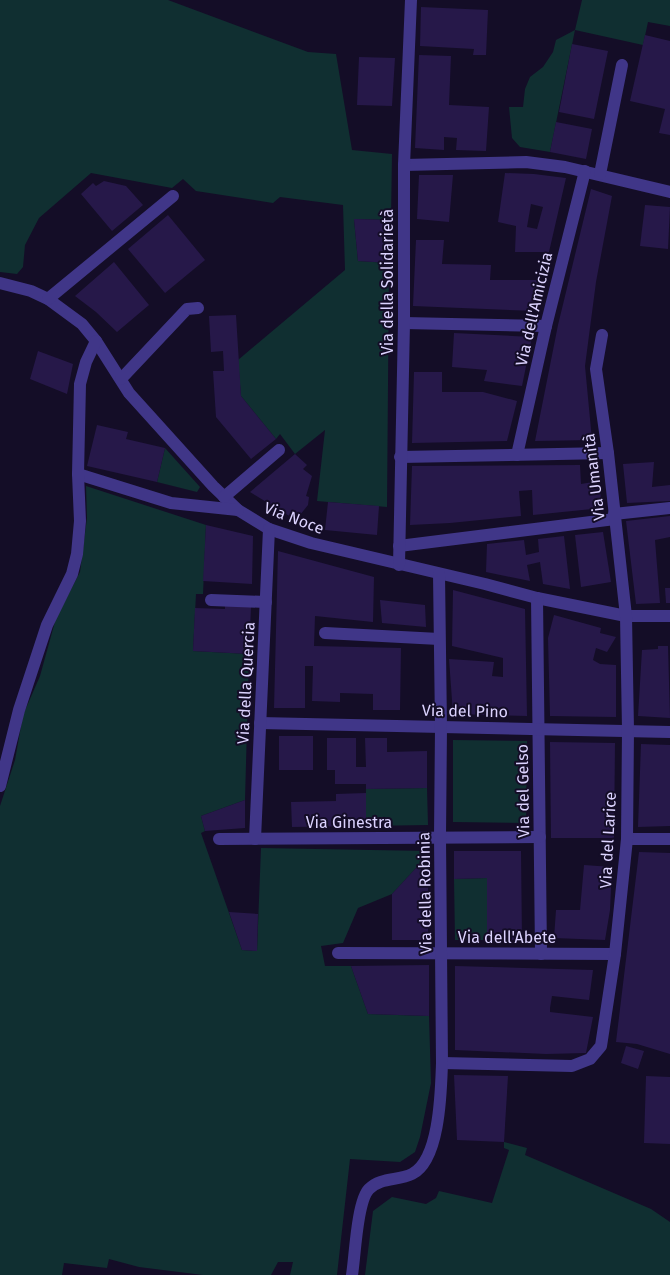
<svg xmlns="http://www.w3.org/2000/svg" width="670" height="1275" font-family="'Fira Sans',sans-serif">
<rect width="100%" height="100%" fill="#140d27"/>
<!-- green -->
<g fill="#102f31">
<polygon points="0,0 168,0 308,52 336,54 352,150 392,154 391,220 354,219 358,261 389,263 387,507 317,501 325,430 295,454 280,434 276,439 241,396 238,360 345,270 343,205 280,197 273,203 196,191 183,179 172,188 91,173 39,218 25,245 23,267 17,274 0,272"/>
<polygon points="582,0 670,0 670,26 648,22 643,45 575,30 550,152 520,147 512,138 509,107 523,107 525,89 530,77 543,67 553,52 556,40 575,30"/>
<polygon points="165,448 200,487 197,492 157,482"/>
<polygon points="86,486 206,525 203,594 196,594 193,651 249,654 245,800 201,816 205,831 201,833 242,950 257,951 261,848 427,851 428,855 392,894 358,908 343,943 321,946 325,966 351,966 368,1014 429,1016 431,1083 420,1137 415,1152 400,1162 350,1159 337,1275 290,1275 293,1262 278,1262 271,1275 203,1275 139,1267 109,1259 107,1268 64,1263 62,1275 0,1275 0,806 15,760 23,715 40,676 56,618 80,572 87,518"/>
<polygon points="453,740 527,741 526,823 453,822"/>
<polygon points="427,788 428,825 366,826 366,789"/>
<polygon points="487,878 487,940 455,940 454,879"/>
<polygon points="504,1142 527,1148 525,1155 651,1209 670,1222 670,1275 365,1275 373,1211 392,1197 426,1204 436,1198 439,1191 492,1203 509,1150 504,1148"/>
</g>
<!-- building -->
<g fill="#261849" fill-rule="evenodd">
<polygon points="421,7 488,10 486,55 473,55 474,49 420,46"/>
<polygon points="645,35 670,41 670,135 659,133 665,109 630,101"/>
<polygon points="572,44 608,51 594,119 559,112"/>
<polygon points="419,55 451,56 449,105 489,107 486,151 456,150 457,138 444,137 444,150 415,148"/>
<polygon points="359,57 395,58 392,106 357,105"/>
<polygon points="556,122 592,129 586,159 550,152"/>
<path d="M505,173L534,174L566,178L549,252H515L516,226L498,222ZM531,204L543,207L537,229L527,227Z"/>
<polygon points="419,175 453,175 449,222 417,219"/>
<polygon points="104,181 126,186 143,205 112,231 81,194 93,183 96,186"/>
<polygon points="591,189 612,196 596,282 585,366 592,440 535,441 558,325"/>
<polygon points="645,205 670,207 668,249 640,246"/>
<polygon points="168,215 205,260 165,293 128,249"/>
<polygon points="354,219 391,220 389,263 358,261"/>
<polygon points="416,240 444,240 442,264 491,265 490,280 542,280 535,311 413,306"/>
<polygon points="114,262 149,305 117,332 96,312 75,296"/>
<polygon points="236,315 241,396 276,439 251,459 216,417 213,371 224,371 223,351 211,352 209,316"/>
<polygon points="454,333 532,337 522,386 484,381 487,370 452,367"/>
<polygon points="38,351 73,364 67,394 30,379"/>
<polygon points="414,372 442,372 442,392 483,392 517,401 507,441 412,443"/>
<polygon points="97,425 128,432 126,439 165,448 157,482 87,466"/>
<polygon points="295,454 307,465 303,469 312,476 306,496 309,497 308,505 296,520 250,492"/>
<polygon points="654,462 652,487 670,485 670,501 627,503 623,464"/>
<polygon points="580,465 581,484 599,481 602,508 533,515 532,490 519,491 521,516 450,523 410,525 412,466"/>
<polygon points="328,502 379,506 377,535 325,530"/>
<polygon points="670,516 670,537 655,540 660,603 636,604 626,521"/>
<polygon points="206,525 253,536 252,584 203,581"/>
<polygon points="603,532 611,582 581,587 575,535"/>
<polygon points="564,536 570,589 543,584 540,562 527,565 530,581 486,572 487,544 524,540 526,555 539,552 538,539"/>
<polygon points="278,551 374,577 373,622 315,616 314,646 401,648 400,710 373,710 373,694 340,693 340,702 312,701 313,666 305,666 305,708 274,708"/>
<polygon points="665,588 670,588 670,603 666,603"/>
<polygon points="453,590 525,609 527,716 453,714 449,659 494,662 492,676 503,677 503,658 452,646"/>
<polygon points="380,600 425,605 426,627 382,623"/>
<polygon points="225,605 251,607 249,654 193,651 195,608 225,609"/>
<polygon points="554,615 601,628 600,633 616,637 607,652 596,648 593,660 600,664 616,665 616,717 550,716 548,638"/>
<polygon points="658,646 668,646 670,718 638,716 642,650 658,649"/>
<rect x="279" y="736" width="34" height="34"/>
<polygon points="327,738 356,738 356,767 366,767 365,738 387,738 387,752 427,751 427,788 366,789 366,784 335,784 335,770 327,770"/>
<polygon points="550,742 615,743 614,838 551,838"/>
<polygon points="641,744 670,745 670,826 638,827"/>
<polygon points="366,793 366,826 292,827 291,802 336,801 336,794"/>
<polygon points="245,800 245,828 205,831 201,816"/>
<polygon points="454,851 521,851 522,940 487,940 487,878 454,879"/>
<polygon points="639,852 670,853 670,1054 637,1044 616,1042"/>
<polygon points="428,855 428,940 392,940 392,894"/>
<polygon points="584,865 612,867 610,910 605,940 554,938 556,910 580,910"/>
<polygon points="229,912 258,914 257,951 242,950"/>
<polygon points="429,965 429,1016 368,1014 351,966"/>
<polygon points="455,966 593,970 589,1000 552,996 550,1008 550,1012 593,1017 586,1053 546,1054 455,1050"/>
<polygon points="626,1046 644,1051 638,1069 621,1063"/>
<polygon points="454,1075 508,1076 504,1142 457,1140"/>
<polygon points="646,1076 670,1077 670,1144 644,1143"/>
</g>
<g fill="none" stroke-linecap="round" stroke-linejoin="round">
<!-- minor -->
<g stroke="#403688" stroke-width="12">
<polyline points="404,165 526,162 565,167 670,192"/>
<polyline points="600,174 622,65"/>
<polyline points="0,283 31,291 48,299 82,324 96,341 129,393 213,486 238,510 269,529 311,543 485,584 537,598 626,616 670,616"/>
<polyline points="48,299 173,196"/>
<polyline points="404,323 546,326"/>
<polyline points="121,379 187,309 198,308"/>
<polyline points="517,455 546,326 585,171"/>
<polyline points="400,457 608,453"/>
<polyline points="78,474 171,503 238,510"/>
<polyline points="224,497 279,450"/>
<polyline points="614,514 670,508"/>
<polyline points="399,546 615,519"/>
<polyline points="399,565 404,323 404,165 411,0"/>
<polyline points="537,598 541,954"/>
<polyline points="211,600 266,602"/>
<polyline points="325,633 439,639"/>
<polyline points="260,723 670,732"/>
<polyline points="0,786 19,710 47,625 72,574 77,554 80,521 78,474 80,384 86,362 96,341"/>
<polyline points="219,839 540,837"/>
<polyline points="255,839 269,529"/>
<polyline points="627,839 670,839"/>
<polyline points="338,953 615,954"/>
<polyline points="442,1063 572,1066 590,1059 601,1046 615,954 627,839 628,730 626,616 608,453 596,369 602,335"/>
<path d="M352,1275C355,1257 357,1201 369,1189C381,1177 398,1181 412,1174C440,1160 441,1091 442,1063L440,837L441,727L439,574"/>
</g>
</g>
<g text-anchor="middle" dominant-baseline="central" stroke-width="4" stroke-linejoin="round" paint-order="stroke">
<!-- street labels -->
<g font-size="16" fill="#dcd3ff" stroke="#140d27">
<text transform="translate(387 282) rotate(-90)">Via della Solidarietà</text>
<text transform="translate(534 309) rotate(-77)">Via dell'Amicizia</text>
<text transform="translate(594 477) rotate(-97)">Via Umanità</text>
<text transform="translate(294 518) rotate(21)">Via Noce</text>
<text transform="translate(246 683) rotate(-87)">Via della Quercia</text>
<text transform="translate(465 711) rotate(1)">Via del Pino</text>
<text transform="translate(523 791) rotate(-91)">Via del Gelso</text>
<text x="349" y="822">Via Ginestra</text>
<text transform="translate(608 840) rotate(-87)">Via del Larice</text>
<text transform="translate(425 893) rotate(-91)">Via della Robinia</text>
<text x="507" y="937">Via dell'Abete</text>
</g>
</g>
</svg>
